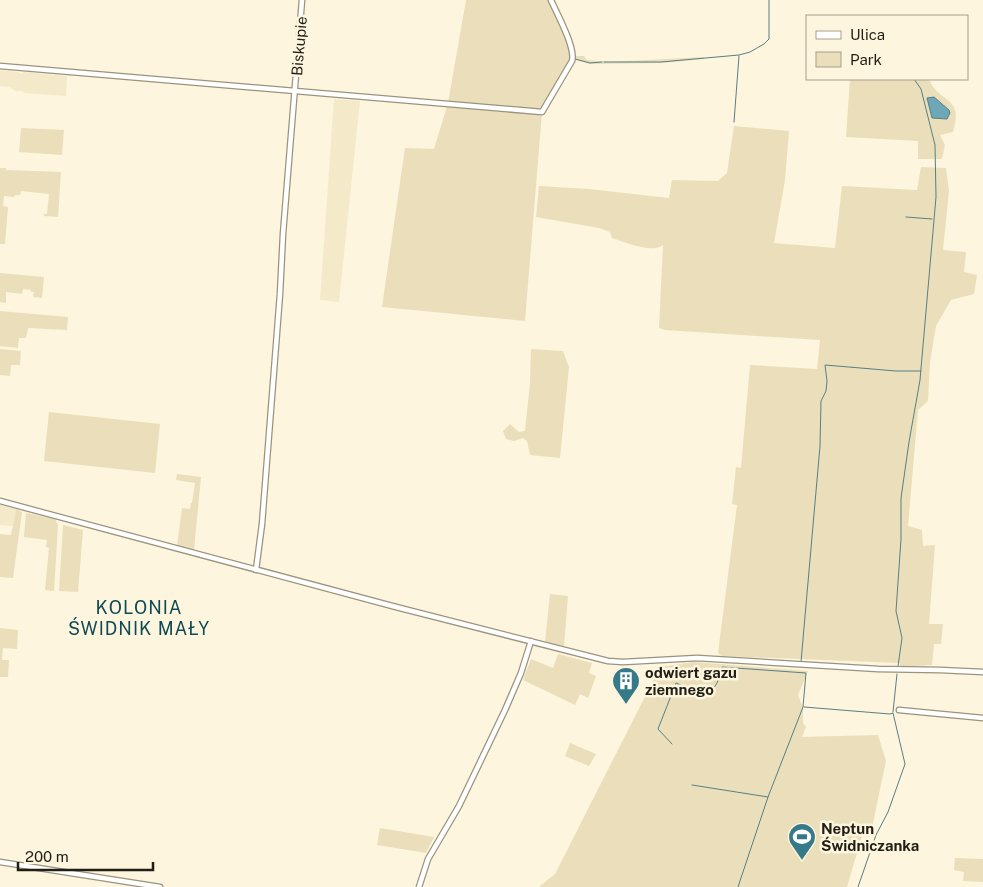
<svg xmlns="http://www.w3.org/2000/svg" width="983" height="887" font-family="'Public Sans',sans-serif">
<rect width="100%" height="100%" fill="#fdf5dd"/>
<!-- built -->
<g fill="#f4eaca">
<polygon points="0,70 17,72 22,74 24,72 67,76 66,96 24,93 23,91 16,91 9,87 0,86"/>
<polygon points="334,99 360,101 339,302 320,300"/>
<polygon points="0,505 16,509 12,526 0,525"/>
</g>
<!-- green -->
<g fill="#eadfba">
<polygon points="466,0 551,0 574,56 542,112 525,321 382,307 405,148 434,149 448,103"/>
<polygon points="575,56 584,56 587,60 609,62 704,57 704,59 662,63 590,64 575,60"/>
<path d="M850,79H929C938,103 965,96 953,132L940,135L945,145L942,159H918V141L846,137Z"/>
<path d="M734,126L789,131L785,180L774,243L835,248L842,186L917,190L921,167L946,168L949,191L943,250L966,252L964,272L977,275L974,294L951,300L936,326L930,362L928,401L918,410L908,526L922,530L923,546L935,545L929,624H943L941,644H934L932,665L900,667V663L722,656L718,653L737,505L732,504L736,467L741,468L750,365L817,369L820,340L665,330L659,328L663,245C652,254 624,242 612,238L610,232L599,228L536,217L539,186L589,189L669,198L672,180L718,181L727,173Z"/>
<polygon points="21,128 64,130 62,155 19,152"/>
<polygon points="0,168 6,168 6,170 61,172 58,217 44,216 44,214 47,214 49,194 21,191 20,195 15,195 14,197 4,196 3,206 8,207 5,244 0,244"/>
<polygon points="0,273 44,277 42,298 33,297 34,292 31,292 31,290 23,289 22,294 6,292 6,303 0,302"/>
<polygon points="0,311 68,317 67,330 28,328 26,338 19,338 18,348 0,346"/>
<polygon points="0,349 21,351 20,365 11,365 10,376 0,375"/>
<polygon points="531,349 563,351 569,367 560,458 530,455 527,441 523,438 514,441 506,439 503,431 510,424 519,432 525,431 530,383"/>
<polygon points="49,412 160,424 155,473 44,461"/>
<polygon points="177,474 201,477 194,550 177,546 182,508 190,509 191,503 192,503 195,483 176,480"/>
<polygon points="16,509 22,512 13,578 0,577 0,534 11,535"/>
<polygon points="26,513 55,519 58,525 54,591 45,590 49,548 46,547 47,540 24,537"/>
<polygon points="63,525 83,530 78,592 59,591"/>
<polygon points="550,594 568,596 564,646 545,642"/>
<polygon points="0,628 18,630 17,649 3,648 2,660 9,660 8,677 0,677"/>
<polygon points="558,654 592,663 589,673 596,676 588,698 580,694 575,705 523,680 531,659 553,668"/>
<polygon points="693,662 808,671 798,695 803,708 803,723 806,727 802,737 878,735 886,761 870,837 862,836 847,887 539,887 555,874 660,667"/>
<polygon points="570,743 596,754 589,766 565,756"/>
<polygon points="380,828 434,837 426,853 377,845"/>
<polygon points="955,858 983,859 983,882 963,881 964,872 954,870"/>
</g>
<!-- water -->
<polygon fill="#6ea8b6" stroke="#577f86" points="934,97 949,110 950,113 947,119 932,118 927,98"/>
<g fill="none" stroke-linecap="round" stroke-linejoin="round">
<!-- stream -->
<g stroke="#577f86" stroke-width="1">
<polyline points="575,59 590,63 602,62"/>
<polyline points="604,62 661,62 739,55 750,52 764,44 769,39 769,0"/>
<polyline points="734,122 739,56"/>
<polyline points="906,217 932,219"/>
<polyline points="801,662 820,446 821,401 826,391 827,381 825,365 896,371 921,371"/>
<polyline points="898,666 902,638 896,611 901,539 901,498 909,442 920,380 936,197 935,145 921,89 914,79"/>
<polyline points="804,707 890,714 893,713 905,764 888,812 876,835 858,887"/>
<polyline points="893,712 897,674"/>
<path d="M672,744L658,729L676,683C683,685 688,690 694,692C714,698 719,681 722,667L806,673L803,707L768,797L738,887"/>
<polyline points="692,785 768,797"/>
</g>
<defs>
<g id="street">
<path d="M0,66L542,112L572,61C576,48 557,14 551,0"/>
<polyline points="0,501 396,607 608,661 623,662 697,658 878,669 940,670 983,672"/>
<polyline points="256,570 262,524 280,294 283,234 302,0"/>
<polyline points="899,710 983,718"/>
<polyline points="0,862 160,887"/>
<polyline points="419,887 428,859 459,806 505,710 521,673 531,641"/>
</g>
</defs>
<!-- street casing -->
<use href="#street" stroke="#9a937d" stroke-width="7"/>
<!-- street -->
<use href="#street" stroke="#fff" stroke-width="4.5"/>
</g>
<!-- icons -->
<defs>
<symbol id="building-pin" viewBox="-11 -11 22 30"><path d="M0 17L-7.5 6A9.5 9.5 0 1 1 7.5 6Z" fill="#367989" stroke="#fdf5dd"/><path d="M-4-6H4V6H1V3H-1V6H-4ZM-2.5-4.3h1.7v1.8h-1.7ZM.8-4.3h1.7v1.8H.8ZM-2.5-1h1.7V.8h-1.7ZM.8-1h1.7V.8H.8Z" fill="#fff"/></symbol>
<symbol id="stadium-pin" viewBox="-11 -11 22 30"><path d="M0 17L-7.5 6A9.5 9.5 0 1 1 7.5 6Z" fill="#367989" stroke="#fdf5dd"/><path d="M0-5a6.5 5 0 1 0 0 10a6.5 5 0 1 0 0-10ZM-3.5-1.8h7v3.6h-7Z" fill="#fff"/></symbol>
</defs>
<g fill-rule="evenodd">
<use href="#building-pin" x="610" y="665" width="32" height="43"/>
<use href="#stadium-pin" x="786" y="821" width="32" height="43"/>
</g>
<g text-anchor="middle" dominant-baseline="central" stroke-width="5" stroke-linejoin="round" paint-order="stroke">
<!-- street labels -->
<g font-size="15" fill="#201e15" stroke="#fdf5dd">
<text transform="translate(299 46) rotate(-85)">Biskupie</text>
</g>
<!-- poi labels -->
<g font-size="15" font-weight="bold" fill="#201e15" stroke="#fdf5dd" text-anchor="start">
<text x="645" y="672">odwiert gazu<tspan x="645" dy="17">ziemnego</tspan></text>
<text x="821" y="828">Neptun<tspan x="821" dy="17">Świdniczanka</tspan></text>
</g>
<!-- quarter labels -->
<g font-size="18" letter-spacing="1" fill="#0f4955" stroke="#fdf5dd">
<text x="139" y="607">KOLONIA<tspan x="139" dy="21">ŚWIDNIK MAŁY</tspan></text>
</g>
</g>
<!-- legend -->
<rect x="806" y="15" width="162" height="65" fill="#fdf5dd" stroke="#a59f8d"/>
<rect x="816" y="31" width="25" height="8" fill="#ffffff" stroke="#a59f8d"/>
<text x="850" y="40" font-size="15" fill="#201e15">Ulica</text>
<rect x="816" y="52" width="25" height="15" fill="#eadfba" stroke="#a59f8d"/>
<text x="850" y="65" font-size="15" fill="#201e15">Park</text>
<!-- scale -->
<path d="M18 862v8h135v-8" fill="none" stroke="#201e15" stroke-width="2.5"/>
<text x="25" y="862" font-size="15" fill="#201e15" stroke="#fdf5dd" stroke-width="4" paint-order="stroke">200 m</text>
</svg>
